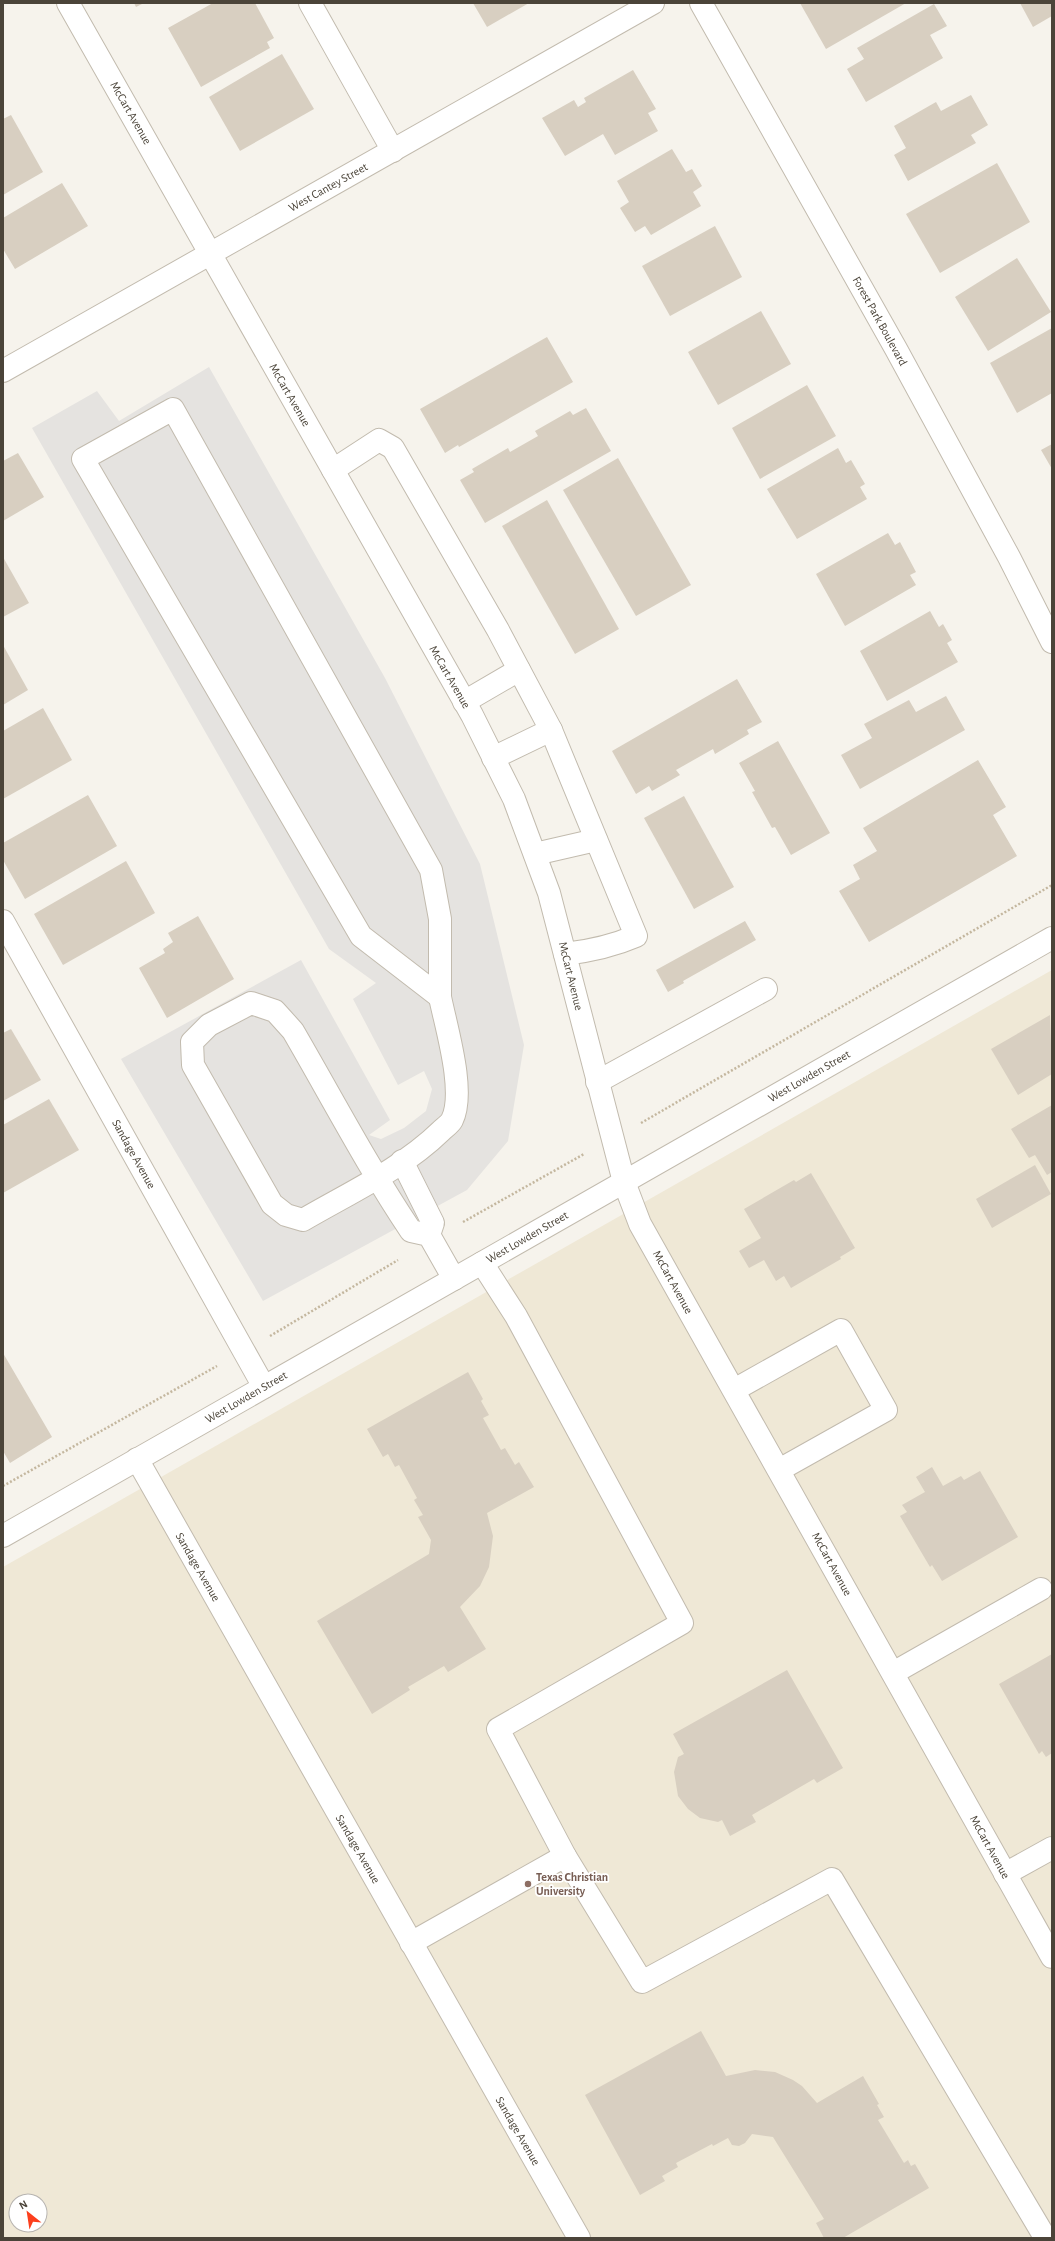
<svg xmlns="http://www.w3.org/2000/svg" width="1055" height="2241" font-family="'Alegreya Sans',sans-serif">
<rect width="100%" height="100%" fill="#f6f3ec"/>
<!-- education -->
<path fill="#efe8d6" fill-rule="evenodd" d="M1052,970V2238H3V1567ZM16,2201H40V2225H16Z"/>
<!-- parking -->
<polygon fill="#e5e3e0" points="209,367 385,678 480,864 524,1045 508,1141 467,1190 263,1301 121,1059 301,960 390,1120 369,1135 381,1139 404,1128 426,1111 432,1089 424,1071 398,1085 353,999 376,983 329,949 32,428 97,391 119,421"/>
<!-- building -->
<g fill="#d8cfc1">
<polygon points="134,3 144,3 136,7"/>
<polygon points="213,3 255,3 274,38 267,42 270,48 201,87 168,28"/>
<polygon points="473,3 529,3 487,27"/>
<polygon points="800,3 906,3 826,49"/>
<polygon points="1020,3 1052,3 1052,16 1033,27"/>
<polygon points="934,4 947,26 930,35 943,58 866,102 847,69 864,59 857,48"/>
<polygon points="282,54 314,109 240,151 209,97"/>
<polygon points="633,70 656,109 648,113 658,131 615,155 603,134 565,156 542,118 574,100 578,107 586,102 584,98"/>
<polygon points="971,95 988,125 971,135 976,143 908,181 894,155 906,148 894,126 936,102 941,111"/>
<polygon points="11,115 43,172 3,195 3,119"/>
<polygon points="672,149 686,172 692,169 702,186 693,192 701,206 651,235 645,226 635,232 620,208 629,202 617,181"/>
<polygon points="997,163 1030,222 940,273 906,214"/>
<polygon points="62,183 88,226 15,269 3,249 3,218"/>
<polygon points="715,226 742,277 670,316 642,266"/>
<polygon points="1017,258 1051,312 988,351 955,297"/>
<polygon points="761,311 791,364 718,405 688,352"/>
<polygon points="1052,328 1052,393 1017,413 990,363"/>
<polygon points="547,337 573,382 459,447 458,445 445,453 420,409"/>
<polygon points="807,385 836,436 760,479 732,428"/>
<polygon points="586,408 611,451 485,523 460,480 474,472 472,469 508,448 510,452 538,436 535,431 570,411 573,415"/>
<polygon points="1052,444 1052,469 1041,450"/>
<polygon points="838,448 846,463 851,460 865,484 860,487 867,499 797,539 767,489"/>
<polygon points="18,453 44,497 3,521 3,461"/>
<polygon points="618,458 691,585 636,616 563,490"/>
<polygon points="547,500 619,629 575,654 502,526"/>
<polygon points="888,533 895,545 900,542 916,572 910,575 916,585 845,626 816,574"/>
<polygon points="3,557 29,603 3,617"/>
<polygon points="930,611 939,627 943,624 952,640 947,643 958,662 887,701 860,651"/>
<polygon points="3,645 28,690 3,705"/>
<polygon points="737,679 762,722 747,730 749,734 715,754 713,749 676,770 680,775 652,791 649,786 636,794 612,751"/>
<polygon points="946,696 965,730 860,789 841,755 872,738 864,724 909,700 916,712"/>
<polygon points="43,708 72,760 3,799 3,731"/>
<polygon points="778,741 830,833 791,855 775,827 772,828 752,792 755,791 739,763"/>
<polygon points="978,760 1006,807 993,815 1017,856 869,942 839,891 860,879 853,865 877,851 863,828"/>
<polygon points="88,795 117,846 25,899 3,860 3,843"/>
<polygon points="684,796 734,887 694,909 644,818"/>
<polygon points="126,861 155,913 63,965 34,914"/>
<polygon points="198,916 234,979 167,1018 139,968 165,953 163,949 173,942 168,933"/>
<polygon points="745,921 756,940 683,981 684,983 668,992 656,970"/>
<polygon points="1050,1015 1052,1074 1018,1095 991,1049"/>
<polygon points="11,1029 41,1080 3,1101 3,1033"/>
<polygon points="49,1099 79,1150 3,1193 3,1125"/>
<polygon points="1052,1105 1052,1172 1047,1175 1035,1155 1029,1158 1011,1129"/>
<polygon points="1035,1165 1051,1194 992,1228 976,1199"/>
<polygon points="811,1173 855,1248 840,1257 841,1259 791,1288 784,1276 776,1281 764,1260 749,1268 739,1251 761,1238 744,1209 794,1180 796,1182"/>
<polygon points="3,1353 52,1437 10,1463 3,1451"/>
<polygon points="468,1372 483,1399 481,1401 489,1415 483,1418 501,1450 505,1448 515,1465 519,1462 534,1487 487,1513 493,1536 489,1567 480,1586 460,1607 486,1649 448,1672 444,1666 408,1687 410,1690 372,1714 317,1621 429,1554 431,1540 418,1517 423,1515 414,1500 417,1498 399,1465 395,1467 388,1454 383,1457 367,1429"/>
<polygon points="932,1467 943,1486 961,1476 964,1480 980,1471 1018,1537 942,1581 932,1565 930,1567 900,1516 907,1512 902,1505 925,1492 916,1477"/>
<polygon points="1052,1654 1052,1753 1046,1757 1042,1751 1039,1754 999,1684"/>
<polygon points="787,1670 843,1768 817,1783 814,1779 752,1815 756,1822 730,1836 722,1820 718,1822 700,1818 688,1809 678,1796 674,1772 678,1757 684,1754 673,1734"/>
<polygon points="701,2031 726,2076 755,2070 775,2072 793,2080 802,2086 817,2103 863,2076 879,2104 877,2105 884,2117 878,2120 904,2163 908,2160 911,2166 915,2164 929,2188 843,2238 824,2238 816,2223 824,2219 773,2137 752,2134 745,2143 739,2146 732,2145 728,2138 713,2146 712,2144 676,2163 678,2167 662,2176 665,2181 640,2195 585,2095"/>
</g>
<g fill="none" stroke-linecap="round" stroke-linejoin="round">
<defs>
<g id="minor">
<polyline points="68,3 472,715 514,799 549,893 624,1182 640,1224 1052,1957"/>
<polyline points="310,3 393,151"/>
<polyline points="701,3 896,349 1009,557 1052,642"/>
<polyline points="3,371 653,3"/>
<polygon points="173,409 431,870 440,919 440,997 361,936 83,459"/>
<path d="M333,470L379,440L393,448L498,630L551,730L636,936C613,946 590,951 565,954"/>
<polyline points="464,702 519,670"/>
<polyline points="493,758 551,730"/>
<polyline points="535,854 596,840"/>
<polyline points="3,921 264,1387"/>
<path d="M440,997C446,1027 466,1092 452,1120C450,1124 444,1128 441,1131C402,1169 349,1193 303,1220L286,1215L272,1204L193,1065L192,1042L209,1025L251,1003L275,1011L293,1031C332,1098 368,1167 411,1231L429,1235L454,1279"/>
<polyline points="597,1082 766,989"/>
<polyline points="402,1161 433,1223 429,1235"/>
<polyline points="482,1263 516,1316 682,1623 498,1729 565,1856"/>
<polyline points="734,1390 841,1330 886,1410 779,1470"/>
<polyline points="137,1459 579,2238"/>
<polyline points="3,1536 1052,938"/>
<polyline points="893,1673 1041,1589"/>
<polyline points="1005,1874 1052,1848"/>
<polyline points="411,1943 565,1856 642,1982 832,1879 1043,2234"/>
</g>
</defs>
<!-- minor casing -->
<use href="#minor" stroke="#c2bbae" stroke-width="24"/>
<!-- path -->
<g stroke="#c4b79f" stroke-width="2.5" stroke-dasharray="2 2" stroke-linecap="butt">
<polyline points="641,1123 1052,885"/>
<polyline points="463,1222 584,1154"/>
<polyline points="270,1336 398,1260"/>
<polyline points="3,1486 217,1366"/>
</g>
<!-- minor -->
<use href="#minor" stroke="#fff" stroke-width="22"/>
</g>
<!-- markers -->
<circle fill="#8d6e63" stroke="#fff" stroke-width="1.5" cx="528" cy="1884" r="4"/>
<g text-anchor="middle" dominant-baseline="central" stroke-width="3.5" stroke-linejoin="round" paint-order="stroke">
<!-- street labels -->
<g font-size="12" fill="#4b4439" stroke="#fff">
<text transform="translate(131 113) rotate(60)">McCart Avenue</text>
<text transform="translate(328 187) rotate(-29)">West Cantey Street</text>
<text transform="translate(880 321) rotate(61)">Forest Park Boulevard</text>
<text transform="translate(290 395) rotate(60)">McCart Avenue</text>
<text transform="translate(450 677) rotate(60)">McCart Avenue</text>
<text transform="translate(571 976) rotate(76)">McCart Avenue</text>
<text transform="translate(809 1076) rotate(-30)">West Lowden Street</text>
<text transform="translate(134 1154) rotate(61)">Sandage Avenue</text>
<text transform="translate(527 1237) rotate(-30)">West Lowden Street</text>
<text transform="translate(673 1282) rotate(61)">McCart Avenue</text>
<text transform="translate(246 1397) rotate(-30)">West Lowden Street</text>
<text transform="translate(832 1564) rotate(61)">McCart Avenue</text>
<text transform="translate(198 1567) rotate(60)">Sandage Avenue</text>
<text transform="translate(990 1847) rotate(61)">McCart Avenue</text>
<text transform="translate(358 1849) rotate(60)">Sandage Avenue</text>
<text transform="translate(518 2131) rotate(60)">Sandage Avenue</text>
</g>
<!-- education labels -->
<g font-size="12" font-weight="bold" fill="#785e54" stroke="#fff" text-anchor="start">
<text x="536" y="1877">Texas Christian<tspan x="536" dy="14">University</tspan></text>
</g>
</g>
<!-- border -->
<rect width="1055" height="2241" fill="none" stroke="#4b4439" stroke-width="8"/>
<!-- north arrow -->
<g transform="translate(28 2213) rotate(330)"><circle r="19" fill="#ffffff" stroke="#b7b4b0"/>
<path d="M0-3L7 15L0 10L-7 15Z" fill="#fc3f1d"/>
<text y="-6" font-size="11" font-weight="bold" text-anchor="middle" fill="#4b4439">N</text>
</g>
</svg>
